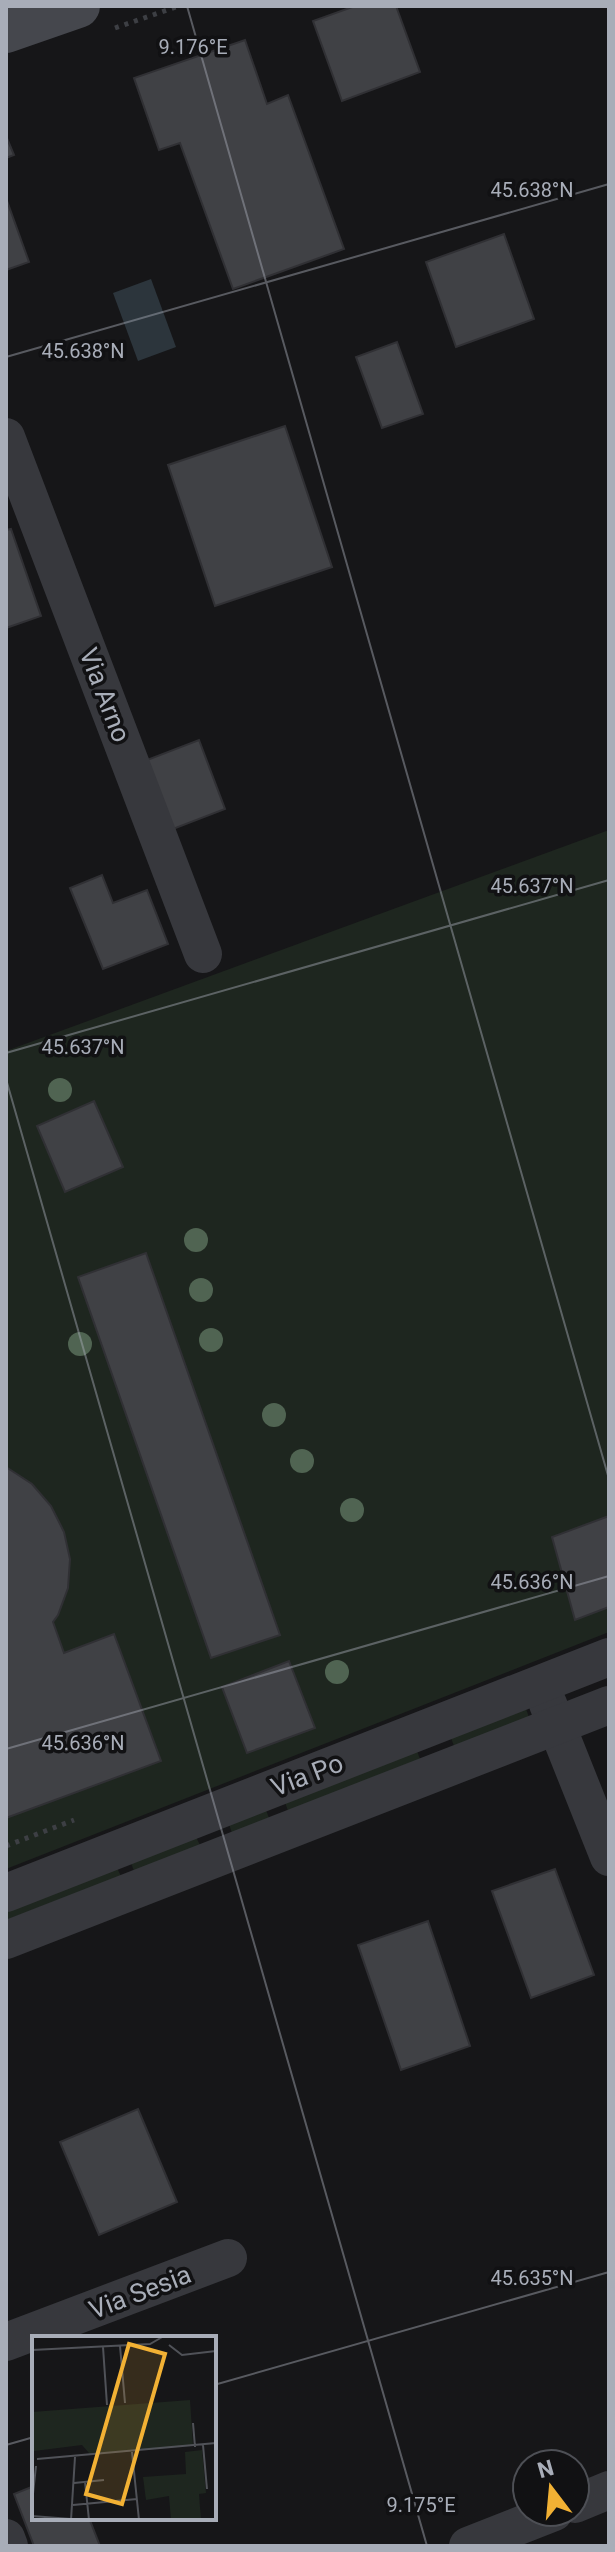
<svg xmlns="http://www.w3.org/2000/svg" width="615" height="2552" font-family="Roboto,sans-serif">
<rect width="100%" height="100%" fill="#161618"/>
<!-- green -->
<g fill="#1e261f">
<polygon points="609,830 609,1632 6,1869 6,1051"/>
<polygon points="526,1709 529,1717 454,1746 451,1738"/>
<polygon points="417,1751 420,1759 288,1811 285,1802"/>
<polygon points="266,1810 269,1818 232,1833 229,1824"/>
<polygon points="196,1837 200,1845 134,1871 131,1863"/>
<polygon points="117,1868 121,1876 6,1920 6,1911"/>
</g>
<!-- water -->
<polygon fill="#2c353c" points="151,279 176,347 138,361 113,293"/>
<!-- building -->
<g fill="#404145" stroke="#303034" stroke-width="2">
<polygon points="355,6 396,6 420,72 342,101 313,21"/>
<polygon points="245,40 267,104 288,95 344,249 233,289 180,143 159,150 134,78"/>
<polygon points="6,136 14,155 6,158"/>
<polygon points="6,198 29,262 6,270"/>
<polygon points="504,234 534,319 456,347 426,262"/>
<polygon points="397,342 423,414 382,428 356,357"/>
<polygon points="285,426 332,567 215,606 168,465"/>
<polygon points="11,529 41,616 6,628 6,530"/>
<polygon points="199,740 225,809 173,829 147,760"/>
<polygon points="102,875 113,903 147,890 168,944 103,969 70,888"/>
<polygon points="94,1101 123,1167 65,1192 37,1126"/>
<polygon points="146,1253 280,1635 211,1658 78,1277"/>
<polygon points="6,1467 32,1484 51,1506 64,1532 70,1559 68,1588 58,1615 53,1622 64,1653 114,1634 161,1761 6,1818"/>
<polygon points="609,1516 609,1607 575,1620 552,1537"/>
<polygon points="289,1661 315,1728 247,1753 222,1687"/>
<polygon points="555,1869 594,1975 531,1998 492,1891"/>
<polygon points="428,1921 470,2046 401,2070 358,1945"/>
<polygon points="138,2109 177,2202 99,2235 60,2142"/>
<polygon points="34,2486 34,2518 89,2518 100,2546 34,2546 14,2494"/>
</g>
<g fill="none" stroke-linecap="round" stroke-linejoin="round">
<!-- path -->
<g stroke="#3d3f44" stroke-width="5" stroke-dasharray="4 6" stroke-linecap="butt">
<polyline points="115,28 179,6"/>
<polyline points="6,1846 74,1820"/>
</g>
<!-- street -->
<g stroke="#37383d" stroke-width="38">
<polyline points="6,437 203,954"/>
<polyline points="548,1704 609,1857"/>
<polyline points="6,1893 609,1657"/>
<polyline points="6,1940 609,1705"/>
<polyline points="6,2342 228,2258"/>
<polyline points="575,2504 609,2490"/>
<polyline points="6,2538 9,2546"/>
<polyline points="468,2546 554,2512"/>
</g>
<!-- secondary -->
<polyline stroke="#45474d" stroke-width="44" points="6,31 78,6"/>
</g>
<!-- trees -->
<g fill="#506452">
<circle cx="60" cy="1090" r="12"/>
<circle cx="196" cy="1240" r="12"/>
<circle cx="201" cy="1290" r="12"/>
<circle cx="211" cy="1340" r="12"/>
<circle cx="80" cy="1344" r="12"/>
<circle cx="274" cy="1415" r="12"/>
<circle cx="302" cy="1461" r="12"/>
<circle cx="352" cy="1510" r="12"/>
<circle cx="337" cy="1672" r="12"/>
</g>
<!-- ticks -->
<path fill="none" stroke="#a8adb8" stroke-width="2" stroke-opacity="0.45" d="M187,6L609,1479M6,357L609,184M6,1053L609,880M6,1079L427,2546M6,1749L609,1576M214,2385L609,2272M6,2445L34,2437"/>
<g text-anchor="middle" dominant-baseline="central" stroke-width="7" stroke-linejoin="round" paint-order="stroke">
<!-- street labels -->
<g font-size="26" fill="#a8adb8" stroke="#111113">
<text transform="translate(105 695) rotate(69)">Via Arno</text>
<text transform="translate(307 1775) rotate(-21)">Via Po</text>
<text transform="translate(140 2292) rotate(-21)">Via Sesia</text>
</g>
</g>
<!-- overview -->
<g transform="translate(32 2336)">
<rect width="184" height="184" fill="#161618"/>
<path d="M158,64L161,109L58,118L50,109L2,115L0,76ZM170,114L174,157L167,158L169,184H139L137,160L114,164L111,141L154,138L153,116Z" fill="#1e261f"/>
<path fill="none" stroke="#505258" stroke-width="2" d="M137,9L150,19L184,15M88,10L93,67M71,11L75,69M0,14L118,8L132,0M161,87L163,111M171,109L175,153M100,116L107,184M5,123L184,107M53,146L57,184M42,147L72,144M0,167L4,130M41,169L105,163M0,180L39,183M39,184L43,121"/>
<path fill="#f2b134" fill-opacity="0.15" stroke="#f2b134" stroke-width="4" d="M97,8L133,18L90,168L54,158Z"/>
<rect width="184" height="184" fill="none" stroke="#a8adb8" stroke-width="4"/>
</g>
<g font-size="20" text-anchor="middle" fill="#a8adb8" stroke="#111113" stroke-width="7" stroke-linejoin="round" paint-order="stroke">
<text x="193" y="54">9.176°E</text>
<text x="532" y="197">45.638°N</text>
<text x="83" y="358">45.638°N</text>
<text x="532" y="893">45.637°N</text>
<text x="83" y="1054">45.637°N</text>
<text x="532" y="1589">45.636°N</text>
<text x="83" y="1750">45.636°N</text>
<text x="532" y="2285">45.635°N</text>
<text x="421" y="2512">9.175°E</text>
</g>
<!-- border -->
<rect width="615" height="2552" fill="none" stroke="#a8adb8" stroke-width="16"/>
<!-- north arrow -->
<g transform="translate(551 2488) rotate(344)"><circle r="38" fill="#111113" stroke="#4d4f55" stroke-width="2"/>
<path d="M0-6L14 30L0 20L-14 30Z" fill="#f2b134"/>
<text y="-12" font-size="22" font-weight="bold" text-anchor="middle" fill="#a8adb8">N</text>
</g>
</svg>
